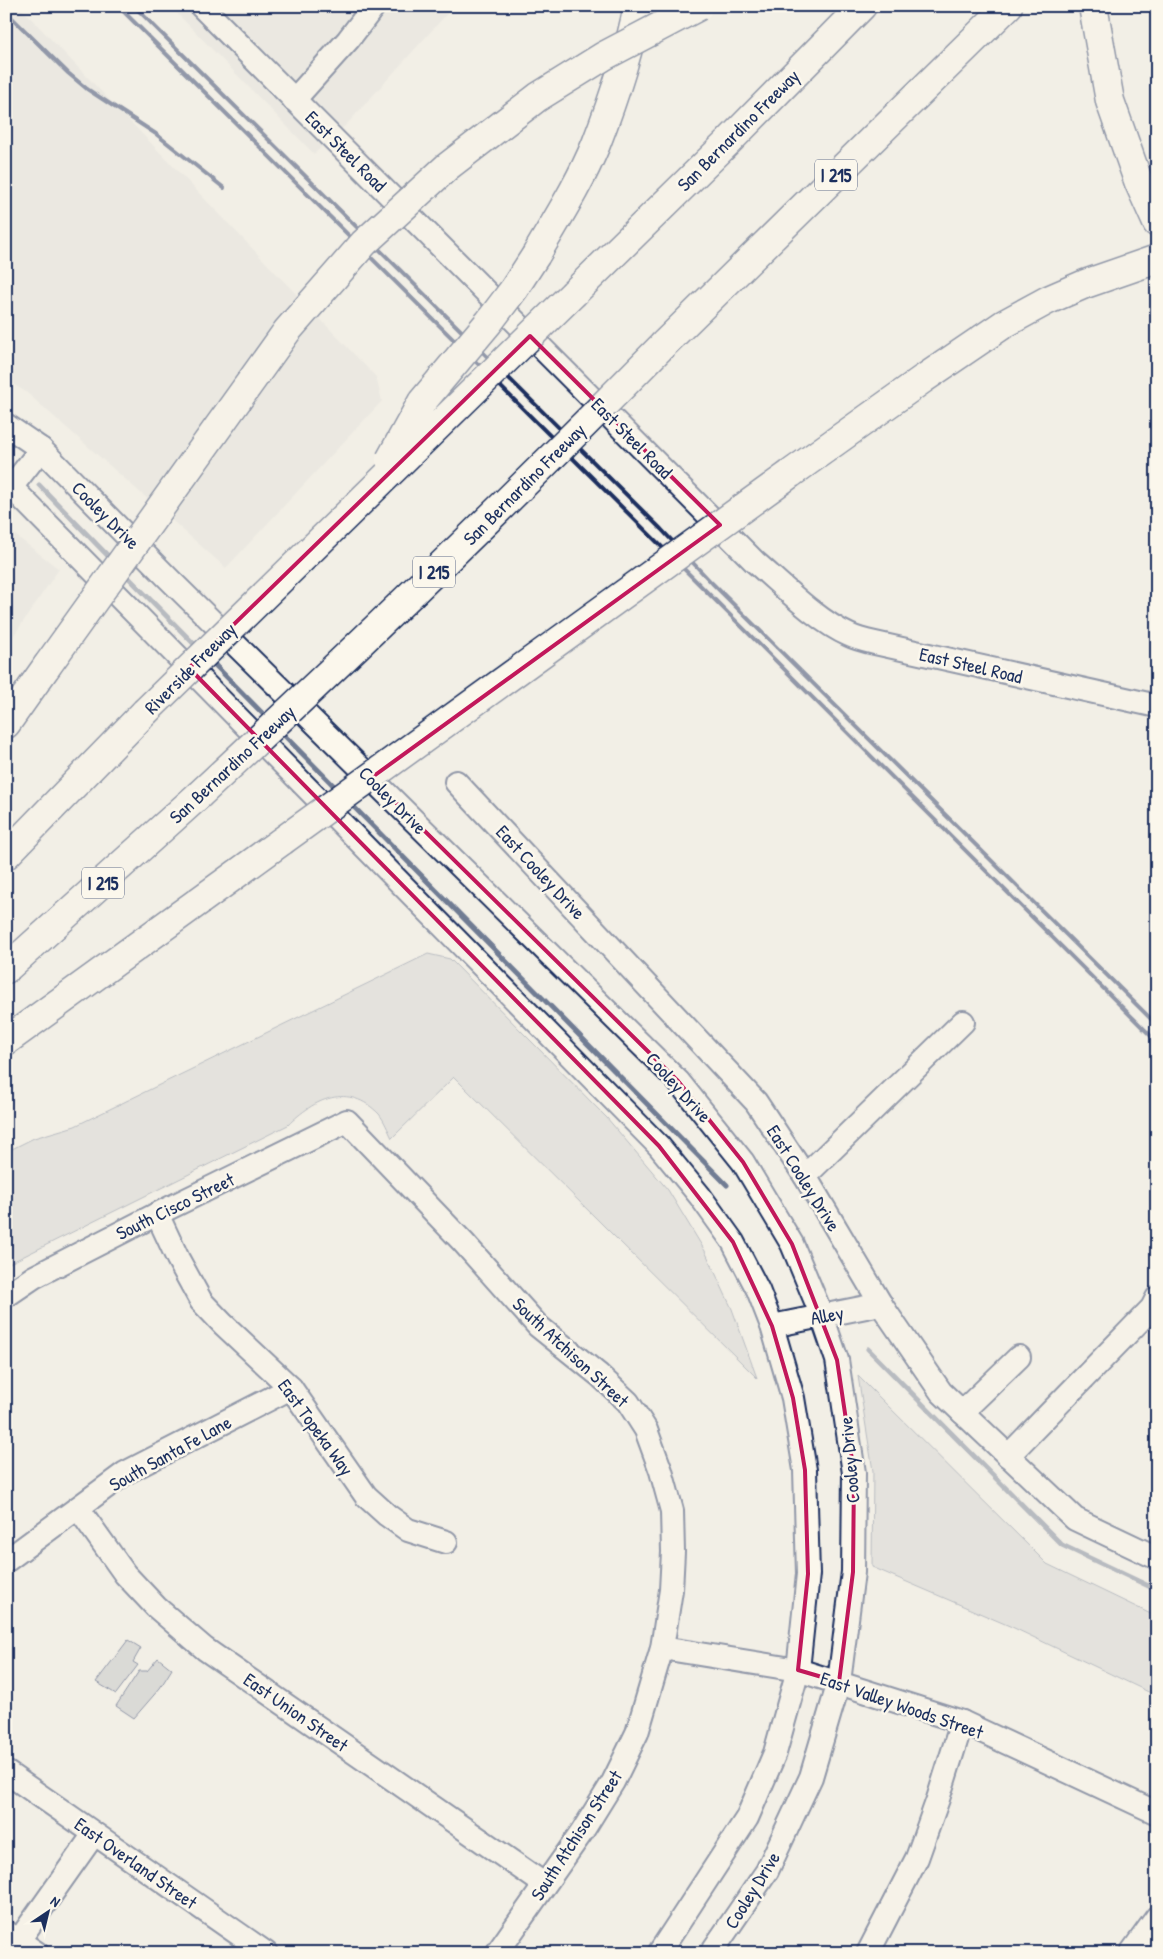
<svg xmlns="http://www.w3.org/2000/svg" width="1163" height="1959" font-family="'Patrick Hand',sans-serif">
<rect width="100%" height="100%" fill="#f2efe6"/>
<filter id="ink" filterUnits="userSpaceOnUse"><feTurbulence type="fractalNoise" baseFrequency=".02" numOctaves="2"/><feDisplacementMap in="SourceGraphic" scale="10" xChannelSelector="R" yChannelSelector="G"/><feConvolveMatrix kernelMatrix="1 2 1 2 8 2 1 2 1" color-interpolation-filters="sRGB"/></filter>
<g filter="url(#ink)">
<!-- built -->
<g fill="#e2e1dc">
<polygon points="6,6 19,6 376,377 382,401 226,568 26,392 6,380"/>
<polygon points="170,6 454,6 348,123 314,154"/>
<polygon points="6,528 59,569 6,647"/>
</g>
<!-- green -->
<g fill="#d2d3d2" stroke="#768198">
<path d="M428,954L450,959L607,1118L668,1190L705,1251L732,1309L757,1378L454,1077L392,1138C388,1130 384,1120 379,1114C348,1082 314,1099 288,1125L6,1265V1152L34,1138L75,1126Z"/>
<polygon points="858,1376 1047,1564 1157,1617 1157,1696 1012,1627 872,1567 873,1471"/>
</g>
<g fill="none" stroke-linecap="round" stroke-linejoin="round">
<!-- stream -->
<g stroke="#707b93" stroke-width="5">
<polyline points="39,485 113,561"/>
<polyline points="124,573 199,649"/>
<polyline points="210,660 269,720"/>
<polyline points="280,731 339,791"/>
<polyline points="350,803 727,1185"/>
<polyline points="868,1349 1062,1545 1157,1590"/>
</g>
</g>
<!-- building -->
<g fill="#bdc0c4" stroke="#1b2f5e">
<polygon points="128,1640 141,1648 133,1662 138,1665 116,1694 96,1682"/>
<polygon points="158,1658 172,1669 160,1688 134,1718 116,1706 139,1671 147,1671"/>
</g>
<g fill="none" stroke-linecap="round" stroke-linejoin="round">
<defs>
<g id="minor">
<path d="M201,6L755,562C782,585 817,621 849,635C857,639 866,641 875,643L1157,706"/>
<polyline points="294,100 348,40 374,6"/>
<polyline points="6,425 41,449 168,578 678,1081 743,1162 792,1244 822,1316 837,1360 854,1473 853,1572 839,1682 811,1777 767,1871 711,1953"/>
<polyline points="6,484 11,487 659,1146 700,1196 733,1242 758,1290 772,1326 793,1398 805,1470 808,1574 798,1670 775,1753 747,1818 659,1953"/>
<polyline points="6,494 41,449"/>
<polyline points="456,782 756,1102 805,1176 882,1306 941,1392 1075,1519 1157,1558"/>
<polyline points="805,1176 963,1022"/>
<polyline points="157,1214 178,1259 201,1301 223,1324 291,1388 366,1496 387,1515 408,1530 446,1542"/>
<polyline points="6,1296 34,1277 157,1214 347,1121 463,1242 538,1326 599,1375 628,1402 646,1430 661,1471 672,1511 673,1552 671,1590 662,1648 637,1733 613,1782 582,1832 497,1953"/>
<polyline points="772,1326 881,1304"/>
<polyline points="962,1412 1019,1357"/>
<polyline points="1008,1456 1152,1308 1157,1298"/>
<polyline points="78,1508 125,1574 156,1607 205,1649 544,1884"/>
<polyline points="6,1561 125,1473 291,1388"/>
<polyline points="662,1648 798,1670 962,1722 1157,1813"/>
<polyline points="6,1772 266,1953"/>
<polyline points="6,1932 37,1953"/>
<polyline points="10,1953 94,1834"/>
<polyline points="868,1953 917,1858 938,1799 962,1722"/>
<polyline points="1131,1953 1157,1917"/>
</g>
<g id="highway">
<polyline points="1093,6 1110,101 1139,183 1157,223"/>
<path d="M536,255C557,219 580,183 596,144C613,100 629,53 638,6"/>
<polyline points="574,293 727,143 862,6"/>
<polyline points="664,344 1008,6"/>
<polyline points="790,474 923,379 1004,324 1048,300 1085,284 1157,259"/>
<polyline points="6,724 47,666"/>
<polyline points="6,855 145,712"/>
<polyline points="6,969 199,795"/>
<polyline points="6,1041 282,841"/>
</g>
</defs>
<!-- minor casing -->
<use href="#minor" stroke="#1b2f5e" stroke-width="26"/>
<!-- highway casing -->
<use href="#highway" stroke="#1b2f5e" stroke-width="31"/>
<!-- minor -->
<use href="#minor" stroke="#fbf7ec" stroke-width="22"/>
<!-- highway -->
<use href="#highway" stroke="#fbf7ec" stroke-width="28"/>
<!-- rail -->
<g stroke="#1b2f5e" stroke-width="4">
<polyline points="118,6 652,537 1157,1042"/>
<polyline points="134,6 661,529 712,583 1157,1025"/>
<polyline points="6,12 68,73 87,89 156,134 224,188"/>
</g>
<defs>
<g id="highway-bridge">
<polyline points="390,460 422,402 489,322 514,289 536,255"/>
<polyline points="47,666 287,331 364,243 447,167 538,97 604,56 699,6"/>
<polyline points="145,712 574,293"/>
<path d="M199,795C357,648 513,498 664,344"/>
<polyline points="282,841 790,474"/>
</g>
</defs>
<!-- highway-bridge casing -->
<use href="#highway-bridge" stroke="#1b2f5e" stroke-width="31" stroke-linecap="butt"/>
<!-- highway-bridge -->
<use href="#highway-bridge" stroke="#fbf7ec" stroke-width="28"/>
</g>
</g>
<!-- marked area -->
<path d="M0 0H1163V1959H0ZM530,336L720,525L371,778L678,1081L743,1162L792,1244L837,1360L854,1473L853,1572L839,1682L798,1670L808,1574L805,1470L793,1398L772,1326L733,1242L659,1146L189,668Z" fill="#f2efe6" fill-opacity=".55" fill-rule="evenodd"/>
<path fill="none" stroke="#c2185b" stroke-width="4" stroke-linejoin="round" d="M530,336L720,525L371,778L678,1081L743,1162L792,1244L837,1360L854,1473L853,1572L839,1682L798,1670L808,1574L805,1470L793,1398L772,1326L733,1242L659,1146L189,668Z"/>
<g text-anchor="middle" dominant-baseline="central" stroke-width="5" stroke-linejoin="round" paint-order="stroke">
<!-- shield labels -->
<g fill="#fbf7ec" stroke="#5e6b89" stroke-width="1">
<rect x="815" y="159.5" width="42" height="31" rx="4"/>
<rect x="413" y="556.5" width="42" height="31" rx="4"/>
<rect x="82" y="867.5" width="42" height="31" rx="4"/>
</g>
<g font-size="18" font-weight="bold" fill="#1b2f5e">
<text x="836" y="175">I 215</text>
<text x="434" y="572">I 215</text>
<text x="103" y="883">I 215</text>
</g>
<!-- street labels -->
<g font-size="19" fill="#1b2f5e" stroke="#fbf7ec">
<text transform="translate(738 130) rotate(-45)">San Bernardino Freeway</text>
<text transform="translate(346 151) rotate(45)">East Steel Road</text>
<text transform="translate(632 438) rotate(45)">East Steel Road</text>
<text transform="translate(524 484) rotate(-45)">San Bernardino Freeway</text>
<text transform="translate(106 515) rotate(45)">Cooley Drive</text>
<text transform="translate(971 665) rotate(13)">East Steel Road</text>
<text transform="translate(190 668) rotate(-45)">Riverside Freeway</text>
<text transform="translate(232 764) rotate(-43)">San Bernardino Freeway</text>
<text transform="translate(393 800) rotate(45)">Cooley Drive</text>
<text transform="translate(541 872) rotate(47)">East Cooley Drive</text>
<text transform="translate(679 1087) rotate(48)">Cooley Drive</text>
<text transform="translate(804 1178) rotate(58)">East Cooley Drive</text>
<text transform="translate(175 1206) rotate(-26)">South Cisco Street</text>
<text transform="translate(827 1315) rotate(-11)">Alley</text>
<text transform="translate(571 1352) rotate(43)">South Atchison Street</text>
<text transform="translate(316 1427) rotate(54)">East Topeka Way</text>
<text transform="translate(170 1453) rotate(-29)">South Santa Fe Lane</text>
<text transform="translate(849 1460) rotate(-95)">Cooley Drive</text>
<text transform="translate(902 1705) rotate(19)">East Valley Woods Street</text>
<text transform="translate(296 1712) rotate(35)">East Union Street</text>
<text transform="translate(576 1835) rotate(-57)">South Atchison Street</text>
<text transform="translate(136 1863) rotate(35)">East Overland Street</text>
<text transform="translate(752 1890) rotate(-58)">Cooley Drive</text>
</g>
</g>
<!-- margin -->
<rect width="1163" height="1959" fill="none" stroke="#fbf7ec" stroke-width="25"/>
<rect x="12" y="12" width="1138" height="1934" fill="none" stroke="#1b2f5e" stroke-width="2" filter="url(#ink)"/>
<!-- north arrow -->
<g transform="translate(48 1912) rotate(35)" stroke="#fbf7ec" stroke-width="4" paint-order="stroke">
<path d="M0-4L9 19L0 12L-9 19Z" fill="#1b2f5e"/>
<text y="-8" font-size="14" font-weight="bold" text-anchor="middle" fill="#1b2f5e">N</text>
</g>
</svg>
